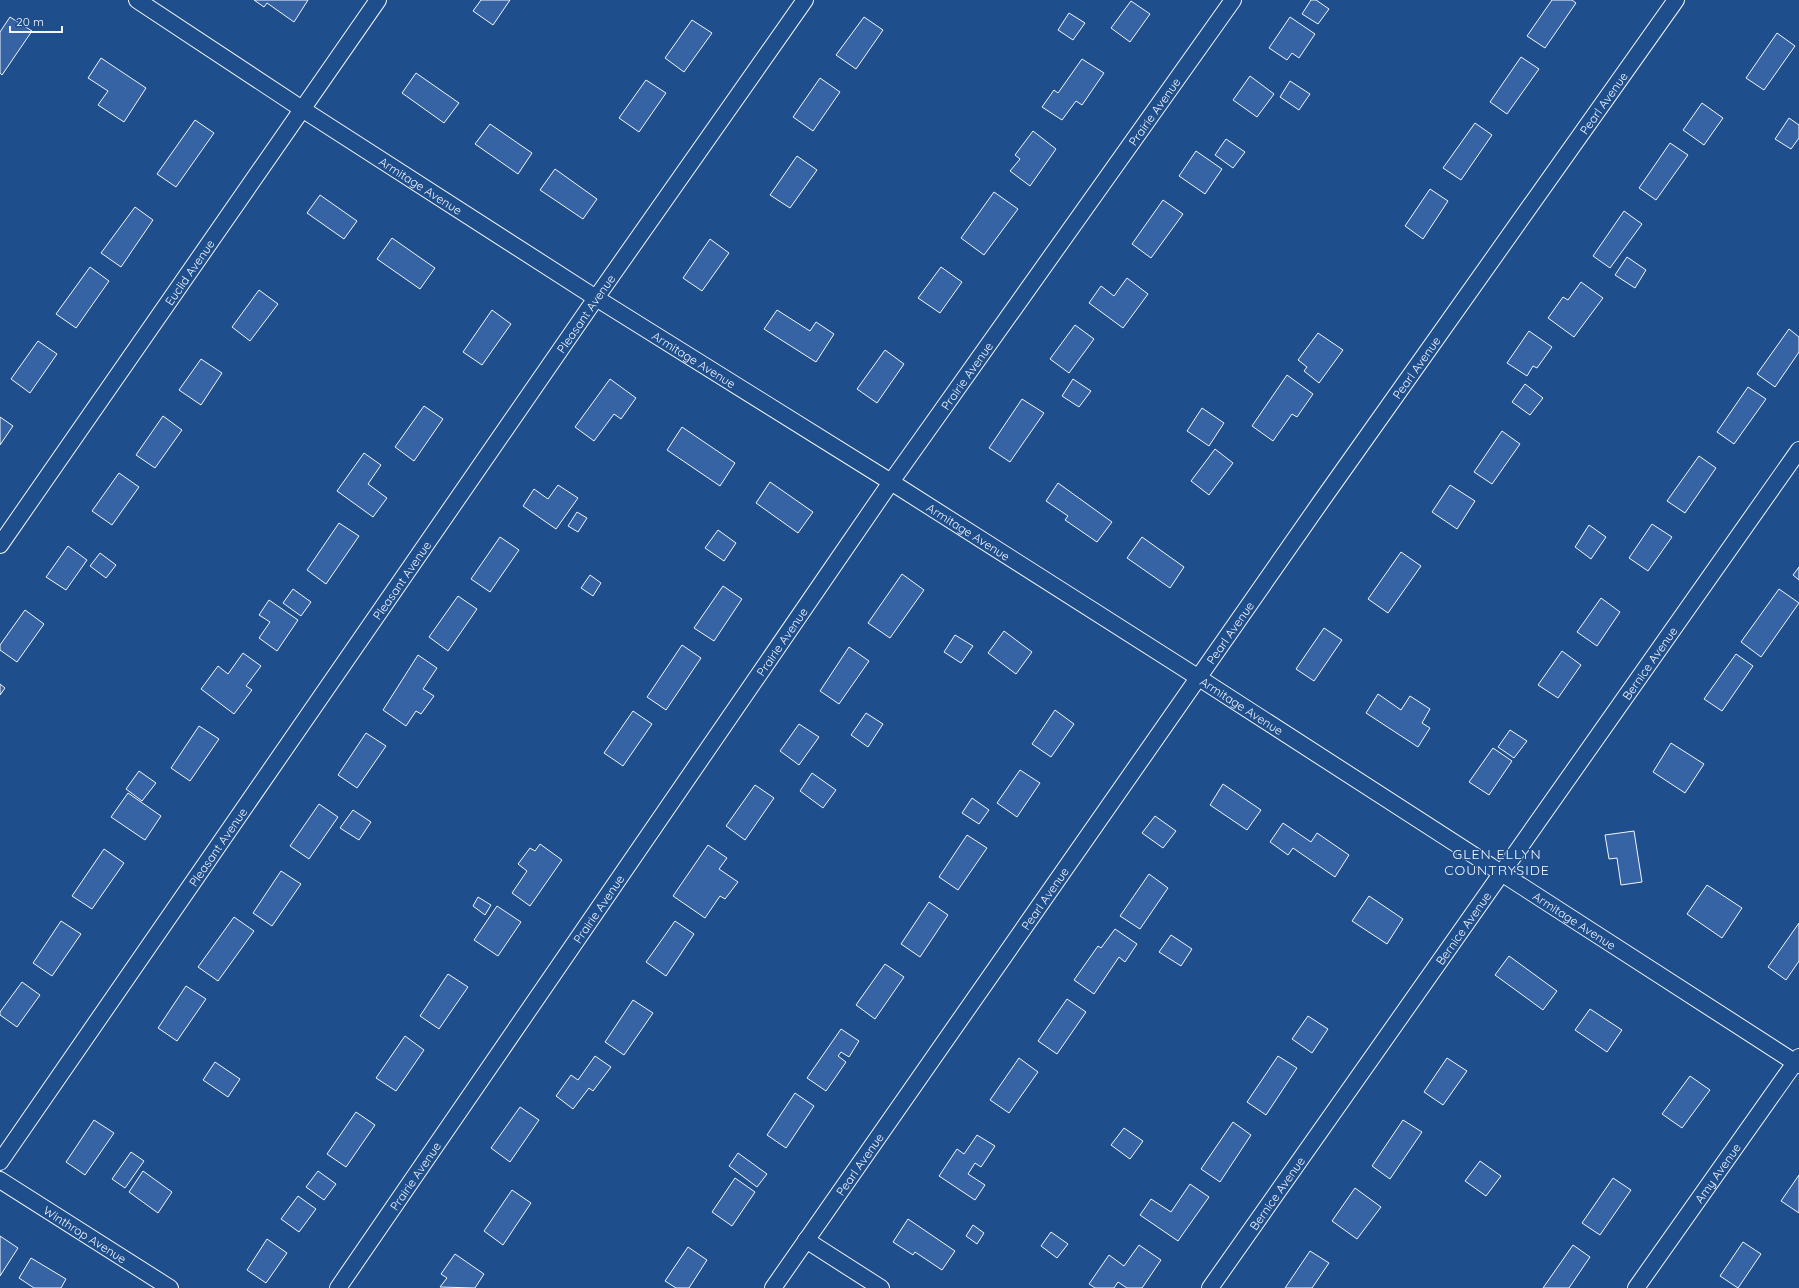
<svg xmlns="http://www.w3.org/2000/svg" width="1799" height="1288" font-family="Quicksand,sans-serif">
<rect width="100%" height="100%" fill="#1f4e8c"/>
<!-- building -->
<g fill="#3563a3" stroke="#f2f6ff">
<polygon points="254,0 308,0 294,22 267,3 264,7"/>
<polygon points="481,0 510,0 493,25 473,11"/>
<polygon points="1311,0 1316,0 1329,9 1318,24 1302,14"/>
<polygon points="1552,0 1572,0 1576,3 1545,48 1527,36"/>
<polygon points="1131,1 1150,14 1130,42 1111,28"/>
<polygon points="1069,13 1085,23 1073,40 1058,30"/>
<polygon points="10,17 32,31 2,75 0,73 0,32"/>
<polygon points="864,17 883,30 856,69 836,55"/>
<polygon points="1290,17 1315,34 1299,58 1292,53 1287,60 1269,48"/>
<polygon points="692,20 712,33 684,72 665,58"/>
<polygon points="1777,33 1795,46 1764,90 1746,78"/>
<polygon points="1521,57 1539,69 1507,114 1490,102"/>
<polygon points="101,58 146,88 124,122 98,105 108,91 88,78"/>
<polygon points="1082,59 1104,73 1082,105 1076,101 1062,120 1042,107 1054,90 1058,93"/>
<polygon points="416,73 459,103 444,123 402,93"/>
<polygon points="1250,76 1274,94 1257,117 1233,100"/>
<polygon points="820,78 840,92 813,131 793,117"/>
<polygon points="646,80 666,93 639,132 619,118"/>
<polygon points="1290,81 1310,94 1299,110 1280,97"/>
<polygon points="1702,103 1723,118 1704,145 1683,130"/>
<polygon points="1789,118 1799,125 1799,138 1791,149 1775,139"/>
<polygon points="195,120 214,133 176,187 157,174"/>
<polygon points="1475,123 1492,135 1461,180 1443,168"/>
<polygon points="490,124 532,153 518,174 475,144"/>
<polygon points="1033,131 1056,149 1030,186 1010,171 1020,159 1015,155"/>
<polygon points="1226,139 1245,152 1233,168 1215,155"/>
<polygon points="1670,143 1688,155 1656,200 1639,188"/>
<polygon points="1196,151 1222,169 1205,194 1179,176"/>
<polygon points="797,156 817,170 790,208 770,195"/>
<polygon points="555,169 597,199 583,219 540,190"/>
<polygon points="1430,189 1448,201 1423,239 1405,226"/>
<polygon points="994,192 1018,209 984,255 961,238"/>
<polygon points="320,195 357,221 344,239 307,213"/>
<polygon points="1163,200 1183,214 1151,258 1132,244"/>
<polygon points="135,207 153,220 121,267 101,253"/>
<polygon points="1624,211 1642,224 1610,268 1593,256"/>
<polygon points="392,238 435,268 420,289 377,259"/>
<polygon points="710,239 729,253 702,291 683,278"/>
<polygon points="1627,257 1646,270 1635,288 1615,275"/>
<polygon points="90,267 109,281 76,328 56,314"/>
<polygon points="941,267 962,282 940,313 918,298"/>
<polygon points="1127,278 1148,294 1123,328 1089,303 1101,286 1114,296"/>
<polygon points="1581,282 1603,298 1574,337 1548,318 1563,297 1568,300"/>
<polygon points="259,290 278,304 250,341 232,327"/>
<polygon points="492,310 511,324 482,365 463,352"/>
<polygon points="777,310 810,331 816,322 834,334 816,362 764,329"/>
<polygon points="1075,325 1094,339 1069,373 1050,359"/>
<polygon points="1789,329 1799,337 1799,352 1775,387 1757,374"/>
<polygon points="1529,331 1552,347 1537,368 1533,366 1527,376 1507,363"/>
<polygon points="1318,333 1343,350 1319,383 1304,371 1307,367 1298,360"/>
<polygon points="38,341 57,354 30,393 11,379"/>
<polygon points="885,350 904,364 877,403 857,389"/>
<polygon points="201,359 222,373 201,405 179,390"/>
<polygon points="1287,375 1313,394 1297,417 1292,414 1273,441 1252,426"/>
<polygon points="610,379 636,398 621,419 614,414 594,441 575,427"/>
<polygon points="1073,379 1091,391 1079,407 1062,396"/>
<polygon points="1525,384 1543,398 1530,415 1512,402"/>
<polygon points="1748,387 1766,399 1734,444 1717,432"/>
<polygon points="1022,399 1044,413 1010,462 989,448"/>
<polygon points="424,406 443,419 414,461 395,447"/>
<polygon points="1202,408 1224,423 1209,446 1187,431"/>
<polygon points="163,416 182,430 155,468 136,455"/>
<polygon points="0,417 13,426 0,445"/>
<polygon points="682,427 735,463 720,486 667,450"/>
<polygon points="1502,431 1520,444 1492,484 1474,472"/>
<polygon points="1215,449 1233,463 1209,495 1191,481"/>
<polygon points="364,453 381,465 368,484 387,498 373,517 337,491"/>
<polygon points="1699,456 1716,468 1685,513 1667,501"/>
<polygon points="119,473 139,487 112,525 92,511"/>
<polygon points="770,482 813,512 798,533 756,503"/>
<polygon points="1058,483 1112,522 1097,542 1065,520 1068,516 1046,501"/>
<polygon points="558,485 578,498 556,529 523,506 534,489 548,499"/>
<polygon points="1450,485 1475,501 1457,529 1432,512"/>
<polygon points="577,512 587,518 578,532 568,526"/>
<polygon points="339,523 359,536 326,584 307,570"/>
<polygon points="1652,524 1672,537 1648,571 1629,558"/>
<polygon points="1589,525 1606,537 1591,559 1575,547"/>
<polygon points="718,530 736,543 724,561 705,548"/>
<polygon points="500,537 519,550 490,592 471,579"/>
<polygon points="1142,537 1184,567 1170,588 1127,558"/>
<polygon points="68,546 87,560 66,590 46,577"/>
<polygon points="1401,552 1421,566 1388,613 1368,599"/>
<polygon points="100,553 116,565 106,578 90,566"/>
<polygon points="1799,567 1799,580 1793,575"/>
<polygon points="902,574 924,590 890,638 868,623"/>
<polygon points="590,575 601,583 593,596 581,588"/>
<polygon points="723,586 742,599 714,641 694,628"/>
<polygon points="293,589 311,602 301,616 283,603"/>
<polygon points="1779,589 1799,603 1761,657 1741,642"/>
<polygon points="458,596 477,609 448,651 429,637"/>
<polygon points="1601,598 1620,612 1597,646 1577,632"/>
<polygon points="269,600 298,620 277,651 259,638 270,622 259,615"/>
<polygon points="25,610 44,624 17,662 0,650 0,645"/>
<polygon points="1324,628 1342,640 1314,681 1296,669"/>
<polygon points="1004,631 1032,652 1016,674 988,653"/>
<polygon points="955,635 973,646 961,663 944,652"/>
<polygon points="682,645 701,658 666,710 647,697"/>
<polygon points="849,647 869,661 839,704 820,691"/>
<polygon points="1562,651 1581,665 1558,698 1538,685"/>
<polygon points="243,653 261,666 246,686 252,690 234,714 201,689 218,666 228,674"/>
<polygon points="1736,654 1753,666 1722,711 1704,699"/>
<polygon points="418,655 437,668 423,689 434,696 421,714 416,711 406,726 383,710"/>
<polygon points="0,684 5,688 0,695"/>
<polygon points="1378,694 1401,710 1410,696 1430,709 1422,723 1430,728 1418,747 1366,713"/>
<polygon points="1055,710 1074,724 1051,757 1032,744"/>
<polygon points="633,711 652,724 623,766 604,753"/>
<polygon points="866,713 883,724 868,747 851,735"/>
<polygon points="799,724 819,737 799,765 780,751"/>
<polygon points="199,726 219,739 190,781 171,768"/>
<polygon points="1510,730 1527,741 1514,758 1498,747"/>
<polygon points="366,733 386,746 357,788 338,775"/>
<polygon points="1671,743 1704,764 1685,793 1653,772"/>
<polygon points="1493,748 1512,761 1489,795 1469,782"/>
<polygon points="1020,770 1040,783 1017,817 997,803"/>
<polygon points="139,771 156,783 142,801 126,789"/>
<polygon points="812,773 836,790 823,808 800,791"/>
<polygon points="1223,784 1261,810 1247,830 1210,805"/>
<polygon points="755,785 774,798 745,840 726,826"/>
<polygon points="128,793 161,816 145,840 111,817"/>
<polygon points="972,798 989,810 979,824 962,813"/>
<polygon points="319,804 338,817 309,859 290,846"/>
<polygon points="353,810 371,822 359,840 340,828"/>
<polygon points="1155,816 1176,831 1163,848 1142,833"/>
<polygon points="1283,823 1311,842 1317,833 1349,855 1335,877 1293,848 1288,855 1270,842"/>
<polygon points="1634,831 1642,882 1621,885 1617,858 1609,859 1605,835"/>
<polygon points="967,835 987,848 958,890 939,877"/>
<polygon points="540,844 562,860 530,906 512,893 527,871 518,864 530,848 535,851"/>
<polygon points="708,845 727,858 719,869 738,882 725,899 720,896 705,918 673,896"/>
<polygon points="104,849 124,863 92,909 72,896"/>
<polygon points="281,871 301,884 272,926 253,913"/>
<polygon points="1149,874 1168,888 1140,929 1120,916"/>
<polygon points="1707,885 1742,908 1722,938 1687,914"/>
<polygon points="1369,896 1403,919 1387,944 1352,921"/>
<polygon points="478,897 491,905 485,915 473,906"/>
<polygon points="929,902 948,915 920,957 901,944"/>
<polygon points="497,906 521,922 498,956 474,940"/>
<polygon points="234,917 254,931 218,981 198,967"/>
<polygon points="61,921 81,934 52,976 33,963"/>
<polygon points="675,921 694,934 666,976 646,962"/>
<polygon points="1799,923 1799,961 1786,980 1768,967"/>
<polygon points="1115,929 1137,944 1125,962 1119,957 1094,994 1074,980 1098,946 1101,948"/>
<polygon points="1171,935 1192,949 1181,966 1159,952"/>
<polygon points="1509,956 1557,991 1543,1010 1495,975"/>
<polygon points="885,964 904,977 875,1019 856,1005"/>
<polygon points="448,974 468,987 439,1029 420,1016"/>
<polygon points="22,982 40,995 17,1027 0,1015 0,1012"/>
<polygon points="186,986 206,999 177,1041 158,1028"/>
<polygon points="1067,999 1086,1012 1057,1054 1038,1041"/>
<polygon points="633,1000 653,1013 624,1055 605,1042"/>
<polygon points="1590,1009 1622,1030 1607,1052 1575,1030"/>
<polygon points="1308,1016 1328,1029 1312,1053 1292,1039"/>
<polygon points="841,1029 859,1041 849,1057 841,1052 838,1056 846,1062 826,1091 807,1078"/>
<polygon points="405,1036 424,1050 396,1091 376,1078"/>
<polygon points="595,1056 611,1067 593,1091 589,1088 573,1109 556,1096 571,1075 578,1080"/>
<polygon points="1278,1056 1297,1068 1266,1115 1247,1102"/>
<polygon points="1019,1058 1038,1072 1009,1113 990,1100"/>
<polygon points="1447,1058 1467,1071 1443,1105 1424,1092"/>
<polygon points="215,1062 240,1079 228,1097 203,1080"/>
<polygon points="1690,1076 1710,1090 1682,1128 1662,1114"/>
<polygon points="795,1093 814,1106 786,1148 767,1135"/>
<polygon points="520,1107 539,1120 510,1162 491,1148"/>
<polygon points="356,1112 375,1125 346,1167 327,1154"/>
<polygon points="94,1120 114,1133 85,1175 66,1162"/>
<polygon points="1403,1120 1422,1132 1390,1179 1372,1166"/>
<polygon points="1233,1122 1251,1135 1220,1182 1201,1169"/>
<polygon points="1124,1128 1143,1141 1130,1159 1111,1145"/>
<polygon points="977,1135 995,1146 981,1167 975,1163 968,1174 985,1185 975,1200 939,1176 957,1149 964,1154"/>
<polygon points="131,1152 144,1161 125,1188 112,1179"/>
<polygon points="738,1153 767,1174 757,1187 729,1166"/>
<polygon points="1480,1161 1501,1176 1486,1196 1465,1181"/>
<polygon points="143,1171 172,1192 158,1213 129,1192"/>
<polygon points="318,1171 336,1184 324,1200 306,1187"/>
<polygon points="1799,1175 1799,1213 1781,1201"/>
<polygon points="735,1178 755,1192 732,1226 712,1212"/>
<polygon points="1613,1178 1631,1190 1600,1235 1582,1223"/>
<polygon points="1190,1184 1209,1197 1178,1241 1140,1215 1151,1199 1171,1212"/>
<polygon points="1355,1188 1381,1207 1357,1239 1332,1221"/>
<polygon points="512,1190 531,1203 503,1245 484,1231"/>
<polygon points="298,1196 316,1209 299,1232 281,1219"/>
<polygon points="908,1219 955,1251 942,1270 915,1252 913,1255 893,1242"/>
<polygon points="973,1225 984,1233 977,1244 966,1236"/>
<polygon points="1051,1232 1068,1244 1057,1258 1041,1246"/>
<polygon points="0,1236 18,1248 0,1276"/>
<polygon points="267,1239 287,1253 266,1283 247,1270"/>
<polygon points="1743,1242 1761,1254 1738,1288 1720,1276"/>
<polygon points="1139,1245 1161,1260 1142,1288 1127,1288 1118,1282 1114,1288 1095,1288 1089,1284 1109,1255 1124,1266"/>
<polygon points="1573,1245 1590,1257 1569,1288 1543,1288"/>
<polygon points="688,1247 707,1260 689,1288 676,1288 665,1281"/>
<polygon points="1310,1251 1329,1263 1312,1288 1285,1288"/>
<polygon points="455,1254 484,1274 475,1288 440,1287 447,1278 441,1274"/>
<polygon points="31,1258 66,1279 61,1288 34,1288 19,1278"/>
</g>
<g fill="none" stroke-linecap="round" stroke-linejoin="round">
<defs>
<g id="street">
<path id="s1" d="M137,0L302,109L596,298L891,482L1199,678L1799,1065"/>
<path id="s2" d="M0,545L378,0"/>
<path id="s3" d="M0,1162L596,298L805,0"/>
<path id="s4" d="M0,1180L170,1288"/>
<polyline points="806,1240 881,1288"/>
<path id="s5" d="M338,1288L891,482L1233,0"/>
<path id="s6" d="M773,1288L1320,503L1676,0"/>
<path id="s7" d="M1210,1288L1799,450"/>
<path id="s8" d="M1636,1288L1799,1057"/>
</g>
</defs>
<!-- street casing -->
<use href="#street" stroke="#f2f6ff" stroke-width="18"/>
<!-- street -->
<use href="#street" stroke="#1f4e8c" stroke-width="16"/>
</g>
<g text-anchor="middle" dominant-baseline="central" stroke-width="3" stroke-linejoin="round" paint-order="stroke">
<!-- street labels -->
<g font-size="12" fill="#f2f6ff" stroke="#1f4e8c">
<text stroke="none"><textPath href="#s6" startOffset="1447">Pearl Avenue</textPath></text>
<text stroke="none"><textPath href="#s5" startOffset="1432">Prairie Avenue</textPath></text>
<text stroke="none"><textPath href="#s1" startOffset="339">Armitage Avenue</textPath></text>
<text stroke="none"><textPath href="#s2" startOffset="332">Euclid Avenue</textPath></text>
<text stroke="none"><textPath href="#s3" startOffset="1031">Pleasant Avenue</textPath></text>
<text stroke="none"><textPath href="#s1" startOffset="663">Armitage Avenue</textPath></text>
<text stroke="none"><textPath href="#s6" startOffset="1123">Pearl Avenue</textPath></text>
<text stroke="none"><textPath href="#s5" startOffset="1108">Prairie Avenue</textPath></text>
<text stroke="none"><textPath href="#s1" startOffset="987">Armitage Avenue</textPath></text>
<text stroke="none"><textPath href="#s3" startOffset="707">Pleasant Avenue</textPath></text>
<text stroke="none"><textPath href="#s6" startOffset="799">Pearl Avenue</textPath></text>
<text stroke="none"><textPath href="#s5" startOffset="784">Prairie Avenue</textPath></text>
<text stroke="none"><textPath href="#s7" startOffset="764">Bernice Avenue</textPath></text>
<text stroke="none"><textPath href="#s1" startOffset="1311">Armitage Avenue</textPath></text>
<text stroke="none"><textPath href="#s3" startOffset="383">Pleasant Avenue</textPath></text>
<text stroke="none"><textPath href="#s6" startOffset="475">Pearl Avenue</textPath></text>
<text stroke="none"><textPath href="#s5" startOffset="460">Prairie Avenue</textPath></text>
<text stroke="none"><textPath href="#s1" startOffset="1707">Armitage Avenue</textPath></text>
<text stroke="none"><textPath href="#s7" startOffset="440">Bernice Avenue</textPath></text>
<text stroke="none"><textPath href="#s6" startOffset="151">Pearl Avenue</textPath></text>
<text stroke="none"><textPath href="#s8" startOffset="141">Amy Avenue</textPath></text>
<text stroke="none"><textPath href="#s5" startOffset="136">Prairie Avenue</textPath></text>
<text stroke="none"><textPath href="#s7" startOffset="116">Bernice Avenue</textPath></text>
<text stroke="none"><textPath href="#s4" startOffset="101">Winthrop Avenue</textPath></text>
</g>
<!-- quarter labels -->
<g font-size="14" letter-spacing="1" fill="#f2f6ff" stroke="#1f4e8c">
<text x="1497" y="854">GLEN ELLYN<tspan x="1497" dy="16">COUNTRYSIDE</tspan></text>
</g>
</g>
<!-- scale -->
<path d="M10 26v6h52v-6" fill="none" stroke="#f2f6ff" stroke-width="2"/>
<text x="16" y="26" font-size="12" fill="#f2f6ff" stroke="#1f4e8c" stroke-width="3" paint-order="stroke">20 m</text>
</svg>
